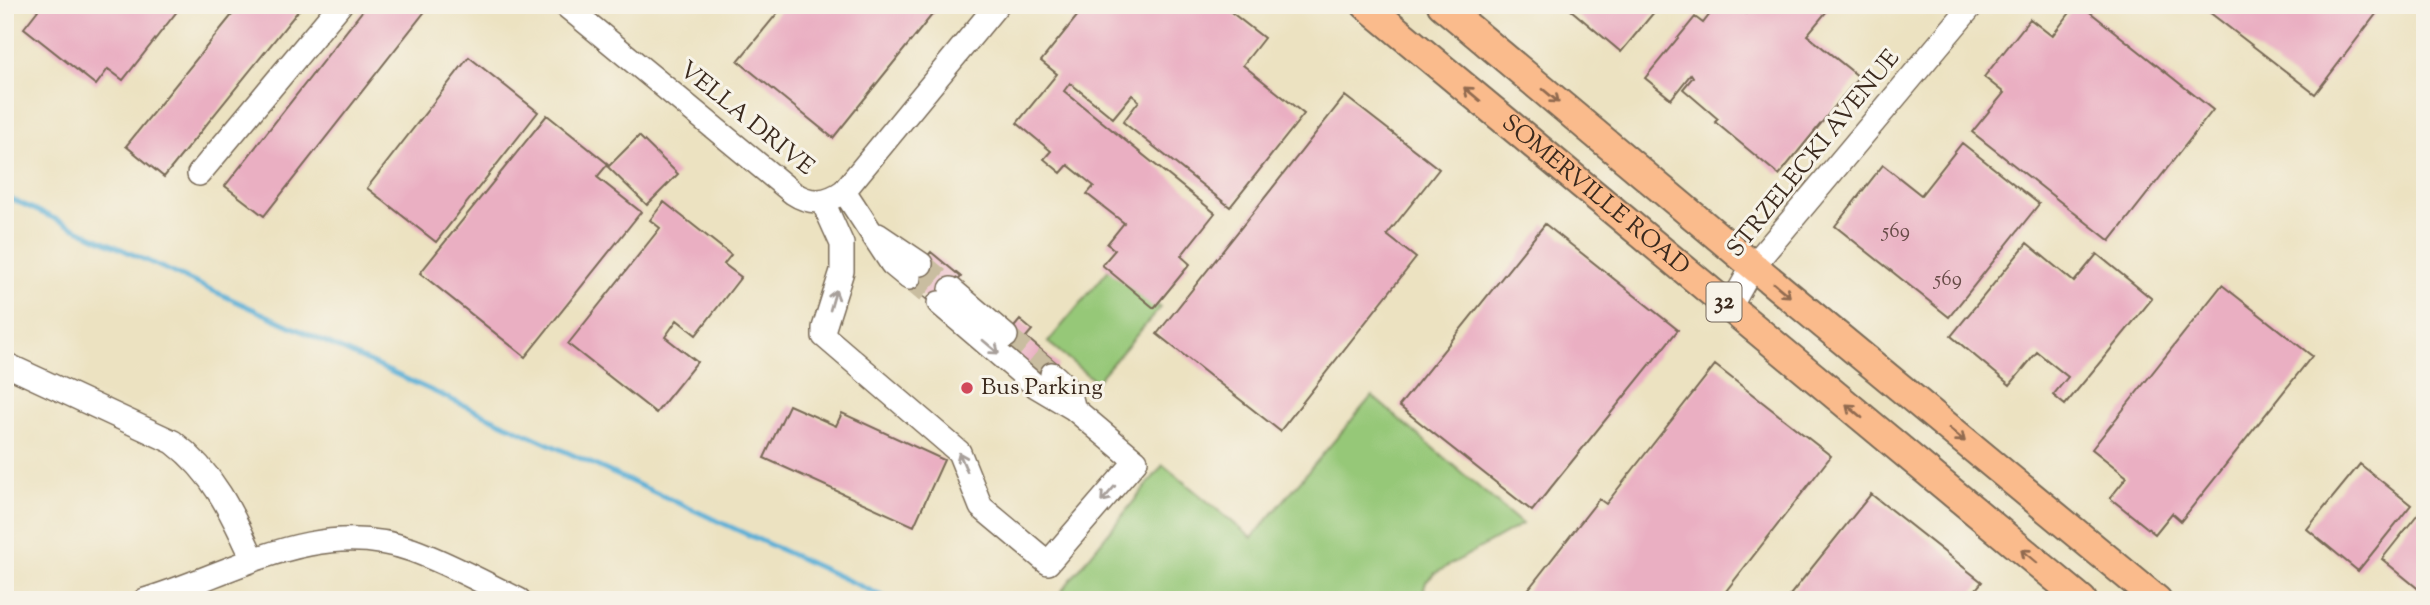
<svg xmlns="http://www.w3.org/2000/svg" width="2430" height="605" viewBox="0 0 2430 605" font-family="'Sorts Mill Goudy',serif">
	<rect width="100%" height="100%" fill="#f7f3e8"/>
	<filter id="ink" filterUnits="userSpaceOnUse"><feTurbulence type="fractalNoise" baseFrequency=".0143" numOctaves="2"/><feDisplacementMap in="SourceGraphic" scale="14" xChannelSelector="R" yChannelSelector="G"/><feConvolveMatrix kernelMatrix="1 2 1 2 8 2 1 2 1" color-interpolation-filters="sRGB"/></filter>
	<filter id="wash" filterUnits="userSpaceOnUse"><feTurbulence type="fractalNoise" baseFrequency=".00686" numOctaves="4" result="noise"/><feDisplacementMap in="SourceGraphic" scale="28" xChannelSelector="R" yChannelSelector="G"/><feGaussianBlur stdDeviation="1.57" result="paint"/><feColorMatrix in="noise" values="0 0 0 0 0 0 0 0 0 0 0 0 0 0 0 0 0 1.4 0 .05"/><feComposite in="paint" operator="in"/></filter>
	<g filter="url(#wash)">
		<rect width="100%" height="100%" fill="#ece2c1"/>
		<path fill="#96c878" stroke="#68794b" stroke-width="2" d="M1111,267L1160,308L1096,382L1048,342Z
			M1372,396L1522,524L1434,574L1426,582L1421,600H1075L1060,593L1163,465L1252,538Z"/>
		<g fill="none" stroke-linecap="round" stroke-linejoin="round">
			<path stroke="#5aafd6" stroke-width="5" d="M5,196L891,600"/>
		</g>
		<g id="blocks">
			<path fill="#eaafc2" d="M32,5H182L123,80L108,69L96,85L24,28L38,10Z
				M240,5H303L164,177L126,146Z
				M367,5H430L264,216L225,186Z
				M784,5H940L833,138L738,61Z
				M1086,5H1222L1264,38L1243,65L1304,114L1230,207L1123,122L1139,101L1132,95L1113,118L1070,83L1064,91L1215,213L1181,256L1190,264L1154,308L1102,265L1115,250L1107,244L1124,223L1087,194L1094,186L1068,165L1061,173L1044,159L1051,151L1017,123L1057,74L1041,61Z
				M1565,5H1660L1621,52Z
				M1717,5H1736L1746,13L1752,5H1832L1807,35L1859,77L1779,175L1715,122L1718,119L1683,89L1693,77L1691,74L1671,99L1645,78L1695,17L1703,23Z
				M2076,5H2081L2213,110L2110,241L1972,132L2004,93L1984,77L2030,19L2052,36Z
				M2200,5H2383L2315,94Z
				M469,57L538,112L436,242L367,188Z
				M1345,96L1439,169L1387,235L1416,258L1280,431L1157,334Z
				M547,115L608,164L597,177L641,212L525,357L420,273Z
				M639,136L678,174L647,205L608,167Z
				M1962,143L2039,204L1949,317L1835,226L1883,165L1921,195Z
				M664,202L731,255L724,264L741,277L696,335L677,320L665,337L697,362L656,413L568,344L660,228L650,220Z
				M1545,224L1678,330L1532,511L1399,406Z
				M2027,243L2074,282L2097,254L2152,299L2065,405L2053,395L2068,377L2037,352L2010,385L1951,336Z
				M931,252L961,277L936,307L906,282Z
				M2222,285L2312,356L2181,521L2172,513L2155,534L2110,498L2127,477L2092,449Z
				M1020,320L1032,330L1026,337L1059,365L1045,383L999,345Z
				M1715,365L1831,456L1719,600H1520L1599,499L1606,504Z
				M789,405L836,426L842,413L944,460L914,526L764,458Z
				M2360,464L2411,505L2358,571L2307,529Z
				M1871,494L1982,582L1967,600H1786Z
				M2425,505V600H2416L2422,592L2382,559Z"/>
		</g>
	</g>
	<g filter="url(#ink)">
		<use href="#blocks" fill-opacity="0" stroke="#796a57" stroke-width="2"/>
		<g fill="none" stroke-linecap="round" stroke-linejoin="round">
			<path stroke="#c9bda0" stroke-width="23" stroke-dasharray="23 11" stroke-linecap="butt" d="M921,264L951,289
				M909,278L939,303
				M1006,336L1052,374"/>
			<defs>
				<path id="minor" d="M565,5L793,193C811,205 827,203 844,191L997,5
					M199,174L340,5
					M844,191L892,264L909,278
					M823,202L842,244V271L824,328V336L959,452L981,507L1048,563L1136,461L1073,408L1036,386L939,303
					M878,235L921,264
					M951,289L1006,336
					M1730,307L1753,266L1972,5
					M5,364L173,442C214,473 232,513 253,559
					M1052,374C1063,383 1072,393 1073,408
					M145,600C232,574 317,516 412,550C448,563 484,583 519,600"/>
				<g id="major">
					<path id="s1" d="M1366,5L2082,600"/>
					<path d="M1442,5L1753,266L2157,600"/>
				</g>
			</defs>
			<use href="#minor" stroke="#796a57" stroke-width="26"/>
			<use href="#major" stroke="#796a57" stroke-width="32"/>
			<use href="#minor" stroke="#fff" stroke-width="23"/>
			<use href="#major" stroke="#fabb8c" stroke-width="28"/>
		</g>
		<defs><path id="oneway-shaft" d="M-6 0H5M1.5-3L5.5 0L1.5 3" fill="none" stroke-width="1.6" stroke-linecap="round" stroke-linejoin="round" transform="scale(1.75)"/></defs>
		<g stroke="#916b50">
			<use href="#oneway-shaft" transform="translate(1472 94) rotate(-140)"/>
			<use href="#oneway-shaft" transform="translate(1551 96) rotate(40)"/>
			<use href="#oneway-shaft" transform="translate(1782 290) rotate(40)"/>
			<use href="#oneway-shaft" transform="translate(1854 411) rotate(-140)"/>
			<use href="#oneway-shaft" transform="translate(1957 435) rotate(40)"/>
			<use href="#oneway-shaft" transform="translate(2029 556) rotate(-140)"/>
		</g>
		<g stroke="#a79f9a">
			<use href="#oneway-shaft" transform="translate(833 300) rotate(-74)"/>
			<use href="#oneway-shaft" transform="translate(991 347) rotate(40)"/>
			<use href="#oneway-shaft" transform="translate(963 462) rotate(-113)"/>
			<use href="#oneway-shaft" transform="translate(1108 494) rotate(131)"/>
		</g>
	</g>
	<circle fill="#d1495b" stroke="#f7f3e8" stroke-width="2.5" cx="967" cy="388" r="7"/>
	<g text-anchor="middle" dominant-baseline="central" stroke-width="6" stroke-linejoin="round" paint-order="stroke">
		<g font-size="21" fill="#674b47">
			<text x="1896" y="232">569</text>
			<text x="1948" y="280">569</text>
		</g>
		<rect fill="#f7f3e8" stroke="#73665b" stroke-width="2" x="1706.5" y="282.5" width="35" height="39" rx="5"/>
		<g font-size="23" font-weight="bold" fill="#3b2a1e">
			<text x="1724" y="302">32</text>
		</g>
		<g font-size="24" fill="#3b2a1e" stroke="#f7f3e8">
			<text transform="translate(746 119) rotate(39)">VELLA DRIVE</text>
			<text transform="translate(1814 154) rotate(-51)">STRZELECKI AVENUE</text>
			<text stroke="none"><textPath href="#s1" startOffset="298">SOMERVILLE ROAD</textPath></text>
		</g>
		<g font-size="24" fill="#3b2a1e" stroke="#f7f3e8" text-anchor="start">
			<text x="981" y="388">Bus Parking</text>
		</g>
	</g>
	<rect width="2430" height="605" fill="none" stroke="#f7f3e8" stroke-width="28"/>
</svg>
